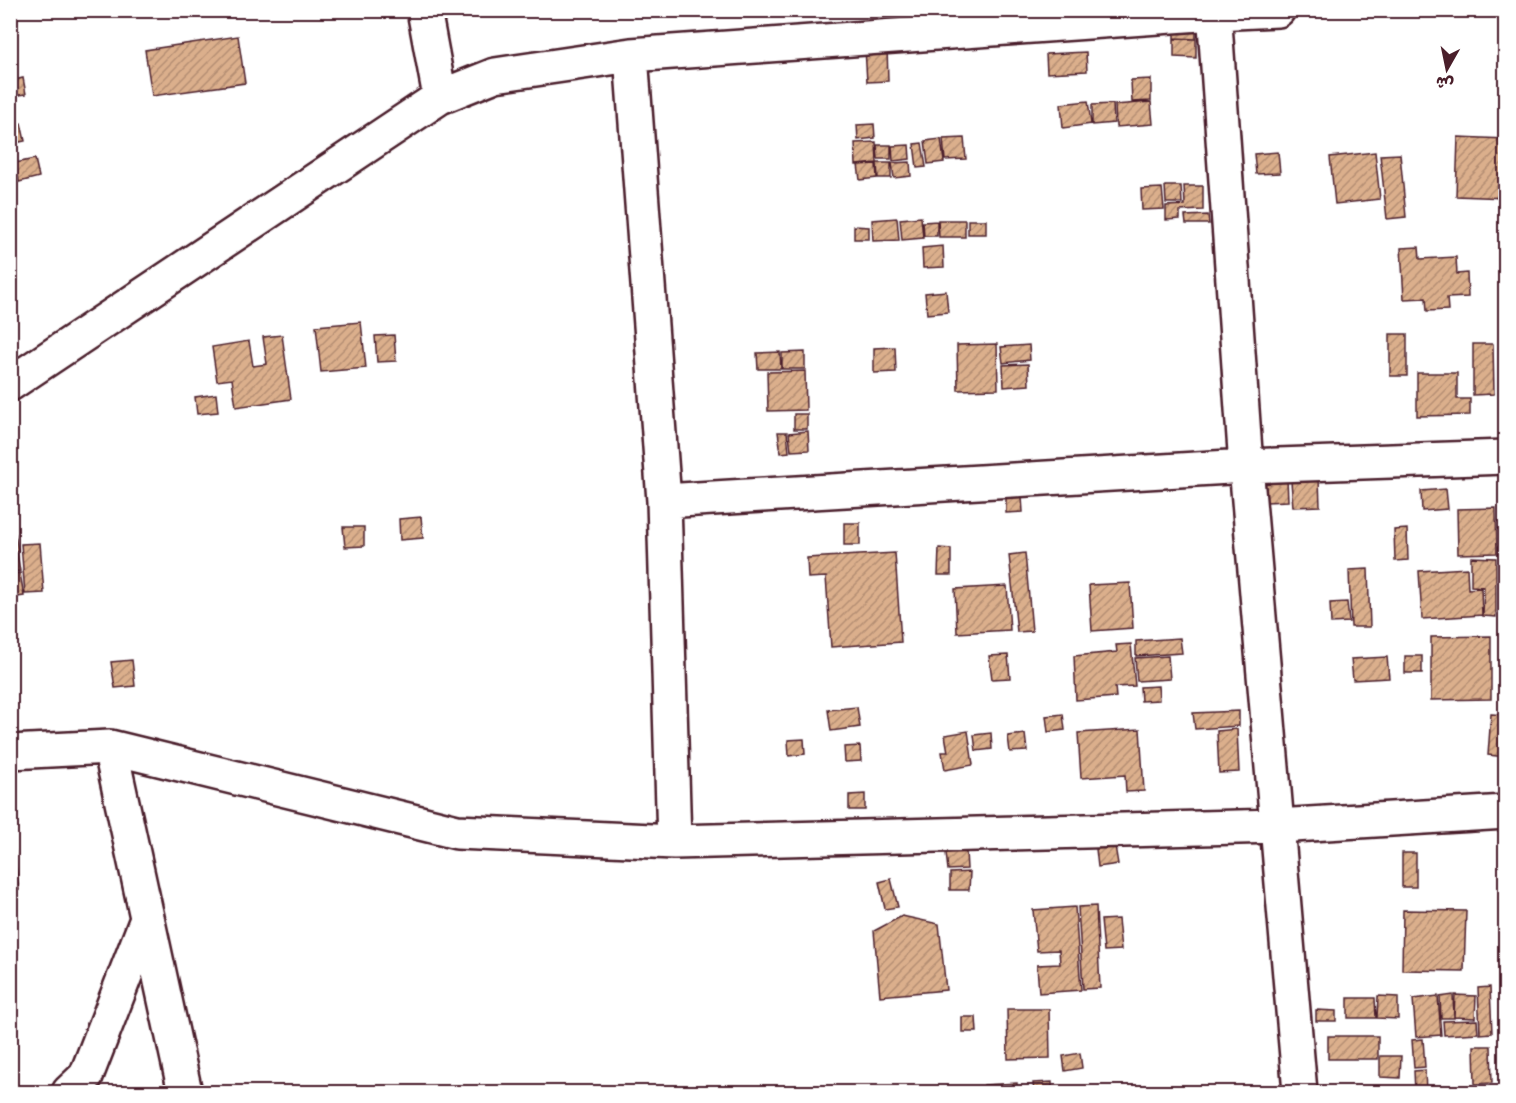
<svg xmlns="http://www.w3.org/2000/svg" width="1516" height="1103" viewBox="0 0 1516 1103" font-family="Dekko,'Playpen Sans Arabic',sans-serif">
	<defs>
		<pattern id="building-hatch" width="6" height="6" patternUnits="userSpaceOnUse" patternTransform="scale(1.5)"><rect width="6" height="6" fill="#dbaf8c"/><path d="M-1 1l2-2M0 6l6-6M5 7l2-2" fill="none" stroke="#b48e73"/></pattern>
	</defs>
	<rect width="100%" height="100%" fill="#fff"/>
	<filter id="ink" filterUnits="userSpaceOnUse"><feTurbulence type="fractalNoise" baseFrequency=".0167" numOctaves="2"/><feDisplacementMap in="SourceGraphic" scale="12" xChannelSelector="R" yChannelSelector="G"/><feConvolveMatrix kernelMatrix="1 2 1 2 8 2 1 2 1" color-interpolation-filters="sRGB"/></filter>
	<g filter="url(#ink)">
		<path fill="url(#building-hatch)" stroke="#4a1f2b" stroke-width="1.5" d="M1174,20H1196V39L1174,38Z
			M238,36L245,83L152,96L145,50Z
			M1174,39H1196V58L1174,57Z
			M887,47L888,81L867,82L865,48Z
			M1086,52L1087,71L1047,73L1046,54Z
			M23,78L26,94L11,96L10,81Z
			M1151,79V101L1132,102L1131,80Z
			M1088,101L1091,124L1063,128L1061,104Z
			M1151,102L1153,124L1116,127L1115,105Z
			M1113,104L1114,123L1092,125V105Z
			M21,123L25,141L10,144V125Z
			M874,124L875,138L858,140L857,125Z
			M1458,137L1506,139V198L1456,196Z
			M964,138L966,159L945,160L943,139Z
			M941,139L944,162L928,164L925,141Z
			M876,142L877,163L856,165L855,143Z
			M922,143L926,167L917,168L914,144Z
			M877,145H891V159H878Z
			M909,145L910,159L893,161L892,146Z
			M1278,152L1280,173L1256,174L1254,154Z
			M1375,152L1380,199L1335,204L1330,157Z
			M1400,154L1406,217L1387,219L1380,155Z
			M35,159L39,177L19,182L15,163Z
			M910,162L911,176L894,178L892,163Z
			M877,163H891V178H878Z
			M876,164L877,178L860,180L858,165Z
			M1165,186H1181L1182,203H1166Z
			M1184,186H1203V210L1180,211V219L1166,220V206L1185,205Z
			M1162,188L1164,209L1142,210L1141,189Z
			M1208,215L1209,224H1186L1185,216Z
			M921,217L923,238L902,240L900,219Z
			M897,218L899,240L873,241L872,220Z
			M938,220H965V237H939Z
			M968,220H986V234H968Z
			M937,221V236H924L923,222Z
			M854,226L869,227V239H854Z
			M943,246L944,267L923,268L922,248Z
			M1419,247L1420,259L1456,257L1457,274L1467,273L1468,297L1447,298L1448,310L1427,311L1426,298L1404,299L1401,248Z
			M946,291L948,312L927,314L925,293Z
			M361,322L366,368L321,372L316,326Z
			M1390,334H1407V376H1390Z
			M282,335L291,399L236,407L232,379L217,381L212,347L249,341L253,366L267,364L263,337Z
			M394,335L396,361L377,362L375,336Z
			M997,344L998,389L958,390L957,345Z
			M1473,344H1493L1494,394L1473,395Z
			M1029,345L1030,360L1003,363L1001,347Z
			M895,347L896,372L874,373V348Z
			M780,352L781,369H758L757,353Z
			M805,352V369H782V353Z
			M1028,364L1029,385L1004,387L1003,365Z
			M805,371L806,410L768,411L767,372Z
			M1417,373H1457V399H1470V415L1417,416Z
			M216,394L218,412L197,414L195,397Z
			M794,414H807V429H794Z
			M808,431L809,450L791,451L789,433Z
			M778,432H787L789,452L781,453Z
			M1287,479L1288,501L1266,502L1265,480Z
			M1319,479L1320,506L1293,507L1291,481Z
			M1446,489L1448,509L1422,511L1421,491Z
			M1022,497L1023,512L1006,513V498Z
			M1496,508L1497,553L1458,554L1457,509Z
			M421,517L423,538L400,540L399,519Z
			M844,523H860V545H844Z
			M343,527H364V546L345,547Z
			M1407,529L1408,560L1395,561L1394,530Z
			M15,534L18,551L10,552V535Z
			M40,543L44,593L25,594L21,544Z
			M939,548L951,549V575H938Z
			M17,553L20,571L10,572V554Z
			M895,553L901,642L831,647L826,577L808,578L807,558Z
			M1025,553L1032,631L1017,632L1009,555Z
			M1471,557L1496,558V617L1483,616L1484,587L1471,586Z
			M1467,568L1468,589L1481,588L1482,615L1422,619L1419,571Z
			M1368,569L1370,627H1351L1349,570Z
			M20,573L24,596L10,598V575Z
			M1130,583L1133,628L1092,631L1089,585Z
			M1007,586L1010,630L957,633L955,589Z
			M1347,602L1349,622L1331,623L1330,603Z
			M1491,636V699L1431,700V637Z
			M1180,638L1182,653L1136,656V641Z
			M1131,644L1135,686L1115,687L1116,697L1076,700L1074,656L1117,652L1116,645Z
			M1008,655L1010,678L992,679L989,656Z
			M1168,656L1170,679L1137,681L1135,658Z
			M1405,656H1422V673H1405Z
			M1387,657L1389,678L1353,680L1351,659Z
			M132,660L135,686L115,688L111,662Z
			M1158,686L1159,700L1141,701L1140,687Z
			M857,707L860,727L831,731L828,710Z
			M1239,711V726L1195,729L1193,713Z
			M1063,714L1065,730L1048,732L1046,716Z
			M1491,714L1506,715V757L1488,755Z
			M1140,729L1144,791L1126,792L1125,775L1081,778L1078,733Z
			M1237,729L1239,772L1219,773L1217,731Z
			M968,731L973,765L945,770L942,752H948L945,735Z
			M991,733L992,749L976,751L974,735Z
			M1025,734L1027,751L1010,752L1008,736Z
			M804,739L805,754L789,756L788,740Z
			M860,746L861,761L845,762L844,747Z
			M865,794V810H849V795Z
			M10,813L19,890L10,891Z
			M1115,846L1118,864L1098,867L1096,849Z
			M966,851L967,869L948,870L946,853Z
			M1402,853H1416V887H1402Z
			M970,872L969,890H950V873Z
			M891,879L898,907L885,909L879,882Z
			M1096,906L1100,988L1083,989L1078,907Z
			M1075,907L1081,990L1039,993L1037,965L1060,964L1059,950L1037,951L1033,910Z
			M1403,910L1466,911L1464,971L1402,970Z
			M902,916L939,924L946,990L880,996L874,931Z
			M1118,919L1121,950L1104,951L1101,920Z
			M1490,987L1492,1033L1480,1034L1478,988Z
			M1453,995L1454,1018H1441L1440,997Z
			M1455,995L1476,996L1475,1018L1454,1017Z
			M1378,996L1398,997V1019L1377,1018Z
			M1438,996L1441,1035L1416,1037L1413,999Z
			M1348,998H1375L1376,1018H1348Z
			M1007,1009H1049L1050,1058L1008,1059Z
			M1316,1010L1336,1011V1021H1316Z
			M962,1017H976L977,1032H962Z
			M1477,1020L1478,1033L1444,1035L1443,1021Z
			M1328,1036H1378V1059H1328Z
			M1423,1039L1425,1067L1414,1068L1412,1040Z
			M1474,1046H1491L1492,1083L1475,1084Z
			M1080,1053L1082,1068L1065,1071L1063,1056Z
			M1380,1056H1401L1400,1078L1380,1077Z
			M1425,1070L1426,1092H1415L1414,1071Z
			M1052,1082V1092H1034L1033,1083Z
			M1017,1083V1092H984V1085Z"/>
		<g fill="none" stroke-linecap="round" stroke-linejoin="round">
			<defs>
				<path id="street" d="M424,10L440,97
					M1214,10L1246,466L1300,1092
					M631,55L664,501L674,842
					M10,384L440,97L495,75L631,55L1214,13L1278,10
					M664,501L1246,466L1506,457
					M110,747L185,1092
					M10,752L110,747L457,832L674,842L1277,826L1506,812
					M69,1092L86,1076L147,919"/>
			</defs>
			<use href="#street" stroke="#4a1f2b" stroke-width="38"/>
			<use href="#street" stroke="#fff" stroke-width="33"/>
		</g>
	</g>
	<rect width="1516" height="1103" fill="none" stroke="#fff" stroke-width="36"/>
	<rect x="18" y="18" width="1480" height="1067" fill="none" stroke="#4a1f2b" stroke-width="2" filter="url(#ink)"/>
	<g transform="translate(1447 69) rotate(189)" stroke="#ffffff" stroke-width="4.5" paint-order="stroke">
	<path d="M0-4.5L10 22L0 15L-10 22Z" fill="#4a1f2b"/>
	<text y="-9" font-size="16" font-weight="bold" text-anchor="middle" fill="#4a1f2b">ش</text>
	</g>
</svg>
